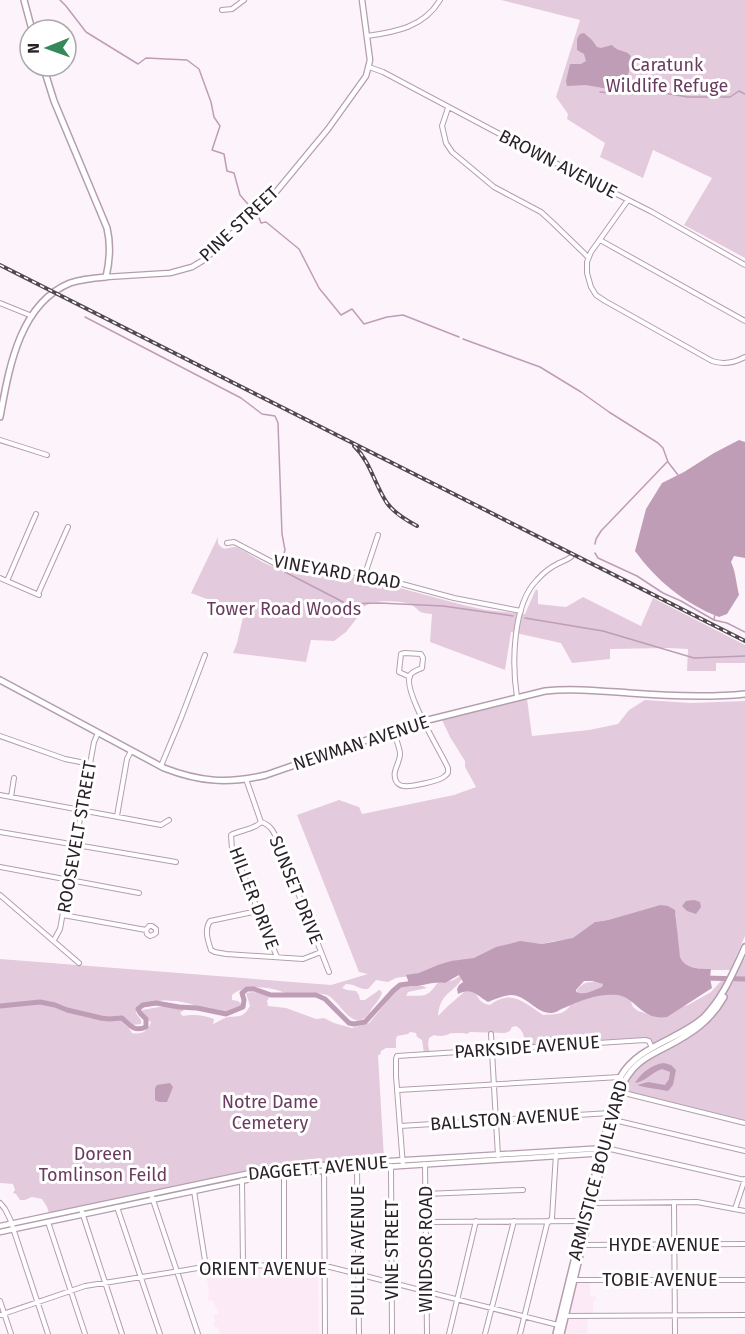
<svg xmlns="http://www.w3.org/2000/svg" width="745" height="1334" viewBox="0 0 745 1334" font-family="'Fira Sans',sans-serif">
	<rect width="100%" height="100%" fill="#fdf4fb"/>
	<path fill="#fceaf7" d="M204,1266H318L319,1334H220L218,1327H215L213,1324L215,1320L214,1315L217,1314L219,1312L214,1304V1301L208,1300L209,1290Z
		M590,1280V1296H595L597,1299L593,1302V1315L588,1316L587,1333L562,1334L575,1281Z"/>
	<path fill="#e4cadd" d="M501,0H745V258L684,225L712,178L653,150L643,178L600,157L605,143L567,119L568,114L556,97L580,20Z
		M218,537C218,541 217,543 220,546C225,551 229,547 235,547C241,548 262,563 271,566L359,577L463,605L486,610L525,614L536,589L538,591V604L566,607L583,597L641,626L653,598L745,645V663H716V671H687L688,649L667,648L610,649V659L572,663L561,643L511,632L505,670L430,642L432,614C416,613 421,610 410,604C404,601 378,600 371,603C370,603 364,607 362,607C357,611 355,612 357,618L346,632L334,641L311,640L306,662L233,653L237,643L244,613L191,593Z
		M527,699L532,736L589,730L618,724L629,710L645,700L691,703L745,701V936L730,970C719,970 689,971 682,962C678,957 676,923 676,914L660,905L608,920L595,922L593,938L554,941L542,944L533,943L496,957L465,960L410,976L396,978L388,982L376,980L368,989C359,990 356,984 346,984L342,988L347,990L356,991L359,995L360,1000H365L379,990H380L382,993C380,999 376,1003 372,1008C370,1012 367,1017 363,1019C350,1027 338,999 327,995C316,991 302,995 290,994C286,994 281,991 277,990C263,986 243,985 232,995V1000L238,1001L243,1005C230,1023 192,1001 174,1001C170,1001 164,1000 160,1001C157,1002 154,1004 151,1004C143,1005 139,1004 136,1013L141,1020V1024L133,1025L126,1020L123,1021L124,1024L129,1028L132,1033C142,1035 148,1031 151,1022L142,1016V1010L165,1006H181L184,1010L180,1013L183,1016C195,1014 203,1015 214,1019L213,1024C218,1022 223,1018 228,1017C239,1016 243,1018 250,1006L246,993L253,992L270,996L267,1001L268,1006L286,1008L316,1019L324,1018L334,1023L352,1028L369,1023L399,987C407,984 420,984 427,988L408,992L406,996C412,995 422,997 427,994C433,991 436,983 442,979C453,984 457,978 465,971C459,993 440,989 438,1016L448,1006L471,986C478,994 477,1003 490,1005C512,989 523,1002 543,1015C548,1014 556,1015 561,1013C568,1010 571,1005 573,999C582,969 610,986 628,995L633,1007L638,1011L658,1017L668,1016L677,1008L688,1005L711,992L722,980L727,978L734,982L736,976L733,974L741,958L744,959L745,958V1122L622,1092C627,1075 639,1065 653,1055L652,1048L647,1041L525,1047C524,1038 525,1031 516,1026L512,1027L510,1031L505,1033L470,1032L467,1034C462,1032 456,1034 451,1033C446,1036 440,1037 434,1035L429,1038L428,1045L430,1053L424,1054L422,1040L417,1037L416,1033L410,1032L408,1034L397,1036L396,1039V1048H386L381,1051L380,1055H378L384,1159L271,1166L50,1216L47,1207L42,1199L32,1197L25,1200H20L16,1194L13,1193L15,1190L13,1184L0,1183V959L331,985L368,974L359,972L297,815L339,800L359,807L362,814L454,795L476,787L465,767V761L450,737L442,720Z"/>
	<path fill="#bf9db6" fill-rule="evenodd" d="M584,33L592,40L597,47L601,48L612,45C617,52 626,50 630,55C633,59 626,84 623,89L614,90L586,85L567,86L566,81L570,64H581L586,61L584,54L577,50V39L580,34Z
		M739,440L745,442V558L734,556L731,562C736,573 736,583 739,595L727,614L719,617C684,603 657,581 635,551L646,509L662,483L684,472L714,453Z
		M694,900L700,902L701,907L696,914L687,911L682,906L686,901Z
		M660,905L668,906L675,910L680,957C685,969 699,969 711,969L710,978L712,988L667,1017C642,1021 636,998 618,995C600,993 581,1000 564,1008C560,1009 556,1013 552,1013C536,1014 526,994 510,995C503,996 495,999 488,1002C476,995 472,987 458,994L457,989L459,985L463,982L459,975L445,983C433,981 422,987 410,986L406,975L419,973L438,965L451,961L474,958L496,947L509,944L520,941L542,944L573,938L595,922L608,920ZM584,981H592L603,984L602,987C594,990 584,996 576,992V990Z
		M664,1063L671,1065L676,1070L673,1085L668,1091L644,1087L637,1085L648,1082L665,1085L669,1079L670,1072L662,1069C652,1072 645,1082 635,1083C641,1073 652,1064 664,1063Z
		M170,1083L173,1087L167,1102H159L155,1100V1088L157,1085Z"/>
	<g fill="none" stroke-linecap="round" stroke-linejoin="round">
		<path stroke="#bf9db6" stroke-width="1.5" d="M60,0L66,6L86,32L138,64L146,58L187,60L199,69L211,102L214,117L220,126L212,150L224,154L227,171L234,173L240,195L253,210
			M600,92L622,94
			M630,94L658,92L688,97H730L739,91L745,94
			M258,215L261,223L266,222L299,249L319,288L341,315L352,309L364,324L387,317L403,315L459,337
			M85,317L241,398L262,414L275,416L278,423L282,534L285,550L282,560
			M463,339L540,367L581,392L609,412L658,443L663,448L668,462L678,475
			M595,544L596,539L601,531L667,462
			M595,553L598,558L637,576L663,593L681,601L714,620L727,623L745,632
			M285,572L347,604L379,603L443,606L513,616
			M525,618L603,631L694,658L745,656
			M714,620L715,614"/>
		<path stroke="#bf9db6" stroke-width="5" d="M703,978L745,979
			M0,1006L40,1002L55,1005L67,1010L101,1018L109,1019L122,1018C130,1026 135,1032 146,1027V1019L140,1013L138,1009L143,1005L156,1003L179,1007L197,1008L226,1014L243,1007L244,1000L242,993L247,989H254L271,995H316L325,999L349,1023L354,1024L365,1022L393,991L400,985L414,983"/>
		<defs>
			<path id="minor" d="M222,10L232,9L244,0
				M367,36C396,32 424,27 440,0
				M369,67L383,72L526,148L652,212L745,265
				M448,108L442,126L446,143L452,152L494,187L541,212L553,223L588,257
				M628,200L591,252L587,262V273L591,287L596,295L605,301L712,361C724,365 734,363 745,357
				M600,240L745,321
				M0,303L32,316
				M0,440L47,455
				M227,543L234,542L274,563L365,574L454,598L521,611
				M365,574L378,535
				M0,578L39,595
				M7,581L36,514
				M38,594L68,527
				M517,697C512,665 512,605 537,580C543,573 551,567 559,563C564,561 567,560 571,557
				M393,730C395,737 399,745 400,753C401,762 391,771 396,781C397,783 400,786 404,786C410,787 441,781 445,776C449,773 448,772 448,768C441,752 402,690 410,675C413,671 418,670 422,668L423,658L421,654L405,653L401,654L399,672L410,677
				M0,736L65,759L90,764
				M161,766L181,718L205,655
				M246,779L261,822C271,825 274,832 278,842L329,972
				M0,795L161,825L169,820
				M11,797L14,778
				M117,816L127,759L131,751
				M260,823C253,830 240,830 231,835L232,849L242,871L277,957
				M0,832L176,862
				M0,867L139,893
				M0,895L79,963
				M258,911L210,921C204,930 208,941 211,950L215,952L226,954L303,959L321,952
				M63,915L146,930L147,934L150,936L153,935L156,933V929L152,926H149L146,930
				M54,940L60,929L94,742L98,733
				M491,1034L498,1156
				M398,1090L620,1077
				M620,1092L745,1123
				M614,1120L745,1151
				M400,1126L610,1113
				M606,1148L745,1180
				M425,1164L427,1334
				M324,1165L325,1334
				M391,1166L392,1334
				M403,1166L396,1076V1059L397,1056L645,1040L649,1041L652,1048
				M357,1169L359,1334
				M284,1173V1266
				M242,1180L243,1267
				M194,1191L206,1267
				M151,1194L198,1334
				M425,1194L523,1190
				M674,1202L675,1334
				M0,1203L5,1209L10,1219L48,1334
				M593,1203L697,1202L745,1211
				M117,1207L160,1334
				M81,1209L122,1334
				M735,1209L745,1179
				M48,1222L85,1334
				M426,1222L585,1221
				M583,1245L745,1244
				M574,1280H745
				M0,1301L11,1334
				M0,1315L85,1286L186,1270L209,1266L322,1265L558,1325
				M563,1316L745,1315
				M449,1334L476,1221
				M485,1334L514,1221
				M520,1334L547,1224L552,1218L556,1154"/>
			<path id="tertiary" d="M106,277L170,273L192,267L202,261L216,249L276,192L328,129L366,76L370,60L362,0
				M0,1226L274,1168L606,1148
				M0,1232L275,1174L605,1153"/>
			<path id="secondary" d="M24,0L32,30
				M0,417C9,369 19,304 70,283C82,279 94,278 106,277C110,260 111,245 107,228L54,101L43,66
				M0,680L164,768C200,782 228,784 266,775L416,723L545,691C573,688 601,691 629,693C668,696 706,698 745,694
				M608,1140C613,1121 617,1089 629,1074C638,1061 652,1054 666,1047C691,1034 710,1022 724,997
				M556,1334L614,1098C616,1091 618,1083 621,1076C638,1046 678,1040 703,1018C723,998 733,973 745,947
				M561,1334L602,1163"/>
		</defs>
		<use href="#minor" stroke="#b49eae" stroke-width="6"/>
		<use href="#tertiary" stroke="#b49eae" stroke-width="7"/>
		<use href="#secondary" stroke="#b49eae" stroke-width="8"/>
		<use href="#minor" stroke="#fff" stroke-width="4"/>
		<use href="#tertiary" stroke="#fff" stroke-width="4.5"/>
		<use href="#secondary" stroke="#fff" stroke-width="5"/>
		<defs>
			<path id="rail" d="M0,265L745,641
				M354,446C371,462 374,484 387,503C394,513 406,520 417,526"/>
		</defs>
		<use href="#rail" stroke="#524950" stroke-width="4"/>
		<use href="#rail" stroke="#fff" stroke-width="1.5" stroke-dasharray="4.5" stroke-linecap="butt"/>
	</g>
	<g text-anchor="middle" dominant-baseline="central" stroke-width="6" stroke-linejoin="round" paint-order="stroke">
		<g font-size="18" fill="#693b5f" stroke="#fff">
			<text x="667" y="65">Caratunk<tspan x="667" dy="21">Wildlife Refuge</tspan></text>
			<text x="284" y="609">Tower Road Woods</text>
			<text x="270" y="1102">Notre Dame<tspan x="270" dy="21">Cemetery</tspan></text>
			<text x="103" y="1154">Doreen<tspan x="103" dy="21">Tomlinson Feild</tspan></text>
		</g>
		<g font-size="18" fill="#2a2228" stroke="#fff">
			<text transform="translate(558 164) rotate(27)">BROWN AVENUE</text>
			<text transform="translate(239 224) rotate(-43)">PINE STREET</text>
			<text transform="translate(337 572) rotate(10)">VINEYARD ROAD</text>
			<text transform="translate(361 743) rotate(-18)">NEWMAN AVENUE</text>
			<text transform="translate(77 837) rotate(-80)">ROOSEVELT STREET</text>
			<text transform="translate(296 890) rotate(68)">SUNSET DRIVE</text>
			<text transform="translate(254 898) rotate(69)">HILLER DRIVE</text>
			<text transform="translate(527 1047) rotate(-4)">PARKSIDE AVENUE</text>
			<text transform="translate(505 1119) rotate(-4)">BALLSTON AVENUE</text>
			<text transform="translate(318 1168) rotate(-5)">DAGGETT AVENUE</text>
			<text transform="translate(598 1170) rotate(-75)">ARMISTICE BOULEVARD</text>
			<text x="664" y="1245">HYDE AVENUE</text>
			<text transform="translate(426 1249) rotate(-90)">WINDSOR ROAD</text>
			<text transform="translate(392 1250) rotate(-90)">VINE STREET</text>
			<text transform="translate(358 1251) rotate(-90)">PULLEN AVENUE</text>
			<text x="263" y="1269">ORIENT AVENUE</text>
			<text x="660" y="1280">TOBIE AVENUE</text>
		</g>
	</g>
	<g transform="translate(48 48) rotate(269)"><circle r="28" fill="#ffffff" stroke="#aaa7a9" stroke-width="1.5"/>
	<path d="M0-4.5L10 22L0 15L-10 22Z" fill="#378859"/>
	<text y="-9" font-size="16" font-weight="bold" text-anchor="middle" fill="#2a2228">N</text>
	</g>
</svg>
